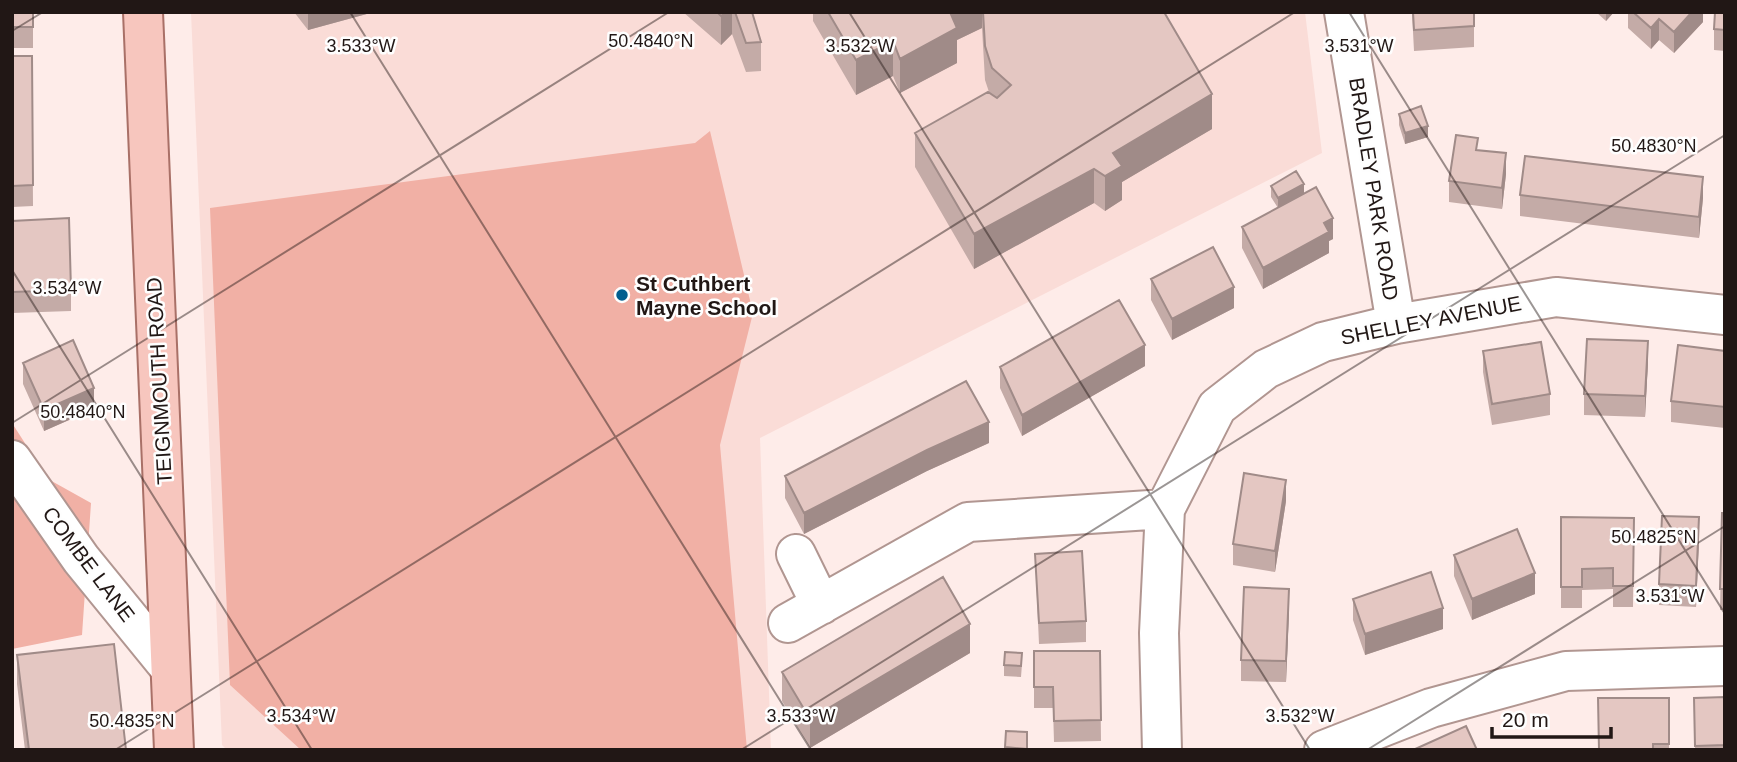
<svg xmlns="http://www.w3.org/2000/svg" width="1737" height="762" viewBox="0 0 1737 762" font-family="Arial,sans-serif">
	<rect width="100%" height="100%" fill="#feece9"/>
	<path fill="#fadcd7" d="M191,12H1305L1322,153L760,438L771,750H227L222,745Z"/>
	<path fill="#f1b0a5" d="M710,131L753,313L720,445L747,750H301L230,685L210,208L695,143Z
		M12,423L48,479L91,503L82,635L12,649Z"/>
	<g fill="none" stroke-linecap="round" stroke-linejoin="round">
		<defs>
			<path id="minor" d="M1344,12L1396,324
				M12,460L81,559L169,667
				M796,554L821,605
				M788,623L968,522L1165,509
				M1162,750L1159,633L1165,509L1217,407L1266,369L1323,342L1396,324L1556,297L1725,315
				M1324,750L1431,708L1566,671L1725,666"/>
			<path id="major" d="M143,12L174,750"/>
		</defs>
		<use href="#minor" stroke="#b19691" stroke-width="42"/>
		<use href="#major" stroke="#a97067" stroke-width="42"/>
		<use href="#minor" stroke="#fff" stroke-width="38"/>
		<use href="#major" stroke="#f7c6be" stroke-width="38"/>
	</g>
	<path fill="#c4aba7" d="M12,12H33V48H12Z
		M294,12H374L308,30Z
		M683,12H752L761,42V71L746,72L732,34L721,45Z
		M813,12H1164L1212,129L1122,182V200L1105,211L1094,203L974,269L915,167V133L989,92L985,80L982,28L957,40V63L900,93L893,76L856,95L813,21Z
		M1412,12H1474V47L1414,51Z
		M1596,12H1614L1606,21Z
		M1628,12H1703V22L1674,53L1659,40L1651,49L1628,28Z
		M1725,12V51L1714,50V29Z
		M12,56H32L33,206L12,207Z
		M1399,114L1428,137L1405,144L1399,125Z
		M1478,150L1506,174L1502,209L1449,202V181Z
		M1271,186L1333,239L1329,241V253L1263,289L1242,248V227L1278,208L1271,197Z
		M1520,195L1703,198L1699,238L1520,216Z
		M12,221L71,290V311L12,313Z
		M1151,279L1234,308L1172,340L1151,300Z
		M1483,351L1550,394V415L1492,425L1483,372Z
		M1725,351V428L1671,422V401Z
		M1648,362L1645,417L1584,415V394Z
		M23,363L94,409L44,431L23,384Z
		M1145,366L1022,436L1000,388V367Z
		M989,443L927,471L804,534L785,498V476Z
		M1286,501L1275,572L1233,565V544Z
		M1722,513H1725V610H1720Z
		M1561,517L1634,518L1633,607H1613V589L1582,590V608H1561Z
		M1699,538L1696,607L1659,605V584Z
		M1035,554L1086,621V642L1039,644Z
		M1454,555L1535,594L1472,620L1454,576Z
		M1353,599L1443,629L1365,655L1353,620Z
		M1289,610L1286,682L1241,681V660Z
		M1034,651H1100L1101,741L1054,742L1053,708H1034Z
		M970,653L810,748L782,701V672Z
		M17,655L126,750H25L17,684Z
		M1022,664L1021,677L1004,676V665Z
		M1725,697V750H1695L1694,698Z
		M1669,698V750H1599Z
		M1006,731L1027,732V750H1005Z"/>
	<path fill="#a08b88" d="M308,12H374L308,30Z
		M726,12H732V34L721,45V16Z
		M949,12H982V28L957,40V63L900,93V59Z
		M1606,12H1614L1606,21Z
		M1692,12H1703V22L1674,53V32Z
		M1659,19V40L1651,49V28Z
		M893,41V76L856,95V60Z
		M1212,94V129L1122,182V200L1105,211V176L1113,153Z
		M1428,126V137L1405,144V133Z
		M1506,153V174L1502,209V188Z
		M1094,169V203L974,269V234Z
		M1703,177V198L1699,238V217Z
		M1304,184V195L1278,209V198Z
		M1333,218V239L1329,241V253L1263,289V268L1324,223Z
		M1234,287V308L1172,340V319Z
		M1648,341V362L1645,417V396Z
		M1145,345V366L1022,436V415Z
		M94,388V409L44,431V410Z
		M989,422V443L927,471L804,534V513L927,450Z
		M1286,480V501L1275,572V551Z
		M1699,517V538L1696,607V586Z
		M1535,573V594L1472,620V599Z
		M1289,589V610L1286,682V661Z
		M1443,608V629L1365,655V634Z
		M970,624V653L810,748V719Z"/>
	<path fill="#e4c7c2" stroke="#a08b88" stroke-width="2" d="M12,12H33V27H12Z
		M717,12H726L721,16Z
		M735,12H752L761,42L746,43Z
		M828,12H950L957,28L900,59L893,41L856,60Z
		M983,12H1164L1212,94L1113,153L1122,166L1105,176L1094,169L974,234L915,133L988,92L997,98L1011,85L992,68L985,46Z
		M1413,12H1474V26L1414,30Z
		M1633,12H1692L1674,32L1659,19L1651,28Z
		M1715,12H1725V30L1714,29Z
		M12,56H32L33,185L12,186Z
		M1421,106L1428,126L1405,133L1399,114Z
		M1456,135L1478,138L1476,150L1506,153L1502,188L1449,181Z
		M1525,156L1703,177L1699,217L1520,195Z
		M1296,171L1304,184L1278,198L1271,186Z
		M1316,187L1333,218L1324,223L1329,232L1263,268L1242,227Z
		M69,218L71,290L12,292V221Z
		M1213,247L1234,287L1172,319L1151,279Z
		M1119,300L1145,345L1022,415L1000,367Z
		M1587,339L1648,341L1645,396L1584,394Z
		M73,340L94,388L44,410L23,363Z
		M1541,342L1550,394L1492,404L1483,351Z
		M1678,345L1725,351V407L1671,401Z
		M966,381L989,422L927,450L804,513L785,476Z
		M1244,473L1286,480L1275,551L1233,544Z
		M1722,513H1725V589H1720Z
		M1662,516L1699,517L1696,586L1659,584Z
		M1561,517L1634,518L1633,586H1613V568L1582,569V587H1561Z
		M1517,529L1535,573L1472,599L1454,555Z
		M1082,551L1086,621L1039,623L1035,554Z
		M1431,572L1443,608L1365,634L1353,599Z
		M943,577L970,624L810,719L782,672Z
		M1244,587L1289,589L1286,661L1241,660Z
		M114,644L126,750H29L17,655Z
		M1034,651H1100L1101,720L1054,721L1053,687H1034Z
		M1005,652L1022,653L1021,666L1004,665Z
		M1725,697V745L1695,746L1694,698Z
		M1598,698H1669V744H1653V750H1599Z
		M1466,726L1477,750H1413Z
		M1006,731L1027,732V749L1005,747Z"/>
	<path fill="none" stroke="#211715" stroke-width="2" stroke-opacity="0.45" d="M350,12L811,750M849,12L1310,750M1349,12L1725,614M12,31L43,12M12,270L312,750M12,423L669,12M115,750L1295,12M741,750L1725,135M1367,750L1725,526"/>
	<circle fill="#025e8f" stroke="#fefefe" stroke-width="2.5" cx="622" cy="295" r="7"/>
	<g text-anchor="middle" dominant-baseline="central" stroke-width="5" stroke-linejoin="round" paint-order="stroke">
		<g font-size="21" fill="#211715" stroke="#fefefe">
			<text transform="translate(1374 189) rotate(81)">BRADLEY PARK ROAD</text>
			<text transform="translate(1431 320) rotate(-11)">SHELLEY AVENUE</text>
			<text transform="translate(159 381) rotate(-93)">TEIGNMOUTH ROAD</text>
			<text transform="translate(89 564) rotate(53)">COMBE LANE</text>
		</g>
		<g font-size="21" font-weight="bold" fill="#211715" stroke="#fefefe" text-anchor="start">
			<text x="636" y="283">St Cuthbert<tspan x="636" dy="24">Mayne School</tspan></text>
		</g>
	</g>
	<g font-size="18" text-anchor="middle" fill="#211715" stroke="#fefefe" stroke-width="5" stroke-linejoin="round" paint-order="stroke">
		<text x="651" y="47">50.4840°N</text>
		<text x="1359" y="52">3.531°W</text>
		<text x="361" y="52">3.533°W</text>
		<text x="860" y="52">3.532°W</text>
		<text x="1654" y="152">50.4830°N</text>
		<text x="67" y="294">3.534°W</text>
		<text x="83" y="418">50.4840°N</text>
		<text x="1654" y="543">50.4825°N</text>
		<text x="1670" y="602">3.531°W</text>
		<text x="301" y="722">3.534°W</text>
		<text x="801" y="722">3.533°W</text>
		<text x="1300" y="722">3.532°W</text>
		<text x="132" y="727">50.4835°N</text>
	</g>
	<rect width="1737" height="762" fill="none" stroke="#211715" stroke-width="28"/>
	<path d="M1492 727v10h119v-10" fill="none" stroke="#211715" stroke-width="3.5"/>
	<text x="1502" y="727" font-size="21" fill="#211715" stroke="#fefefe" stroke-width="5" paint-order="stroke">20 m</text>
</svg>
